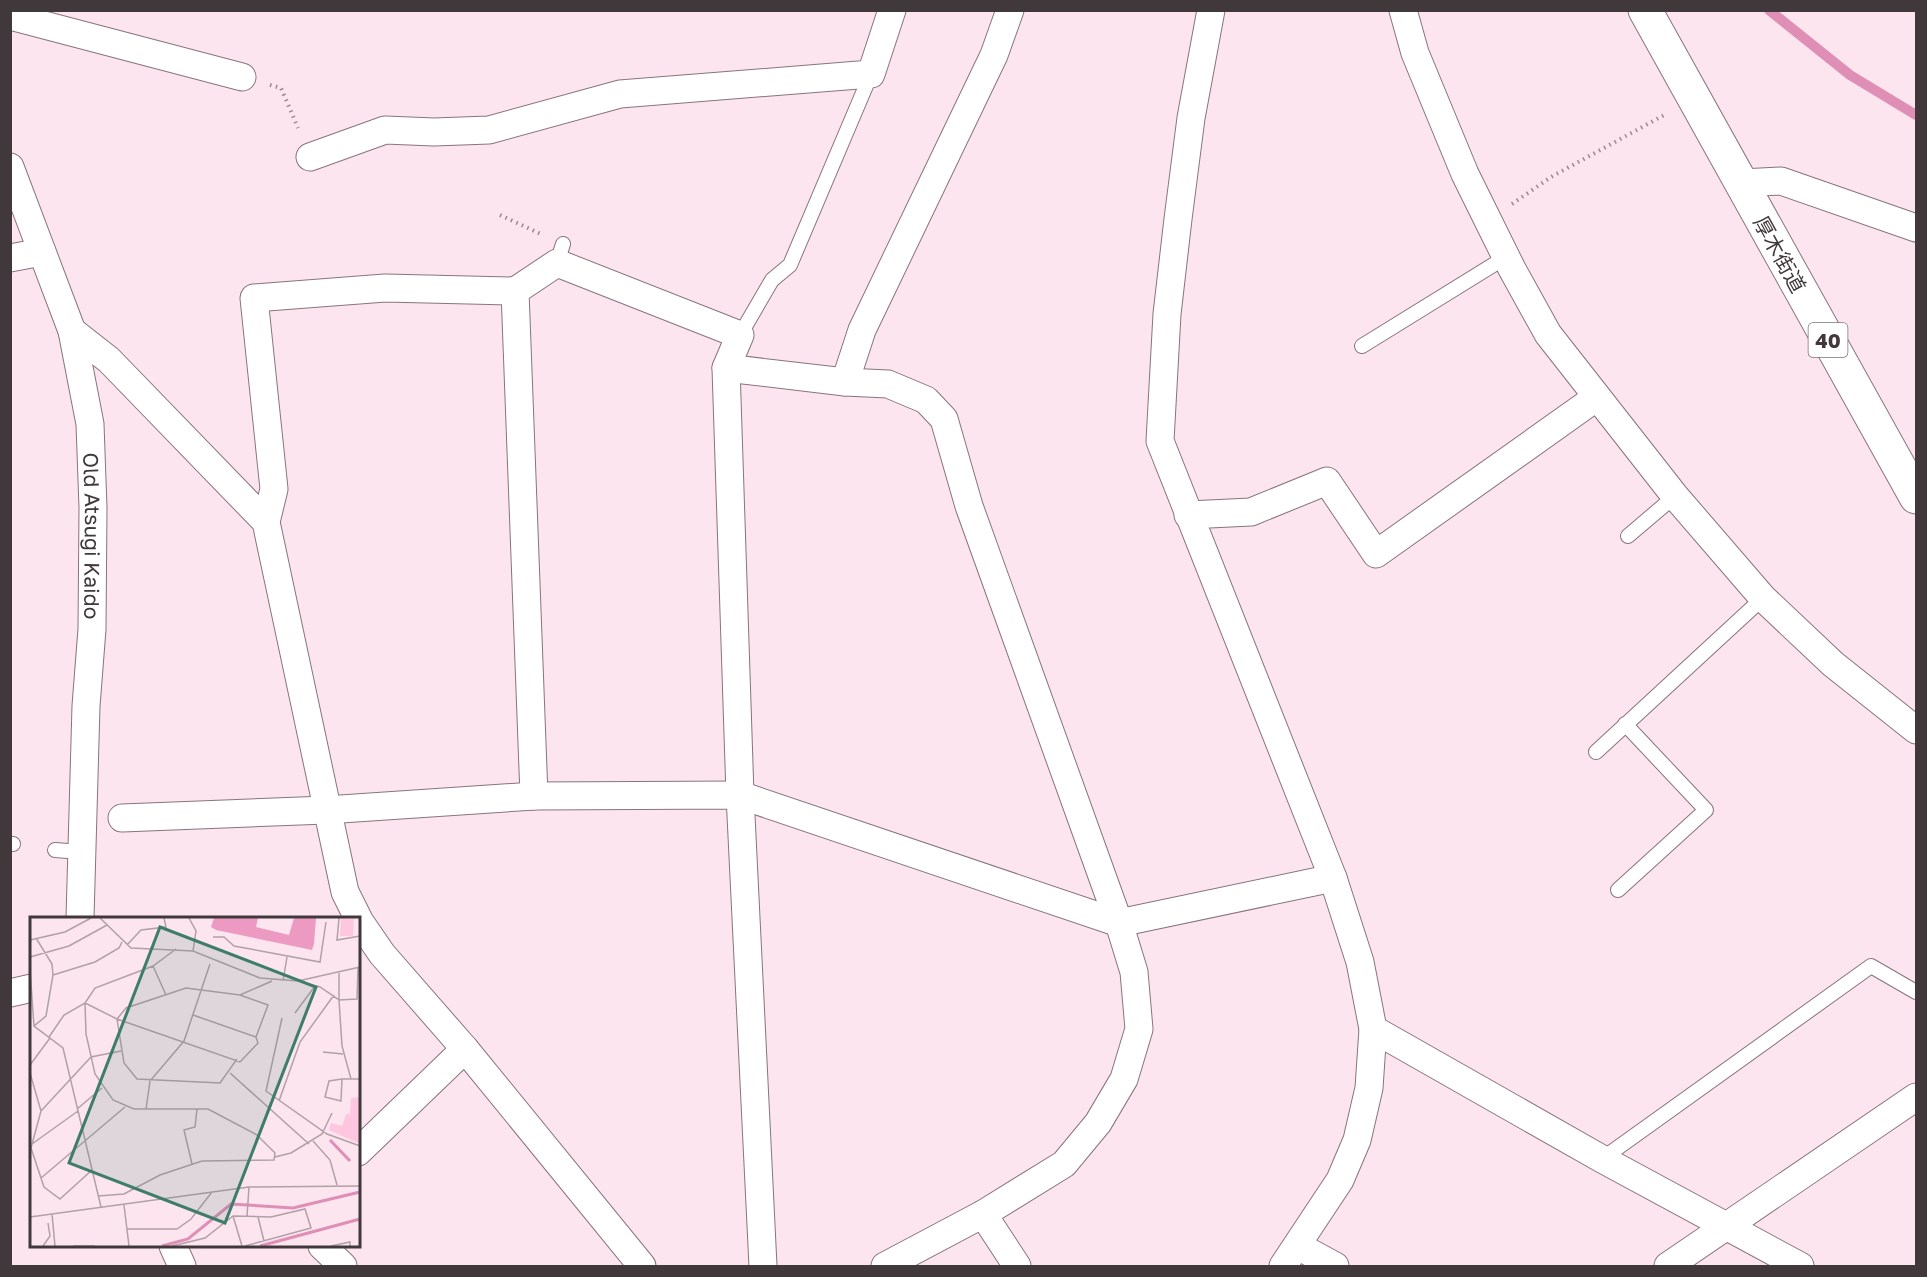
<svg xmlns="http://www.w3.org/2000/svg" width="1927" height="1277" viewBox="0 0 1927 1277" font-family="'Golos Text','Noto Sans JP',sans-serif">
	<rect width="100%" height="100%" fill="#fce5ef"/>
	<g fill="none" stroke-linecap="round" stroke-linejoin="round">
		<path stroke="#df8eb5" stroke-width="10" d="M1769,10L1850,75L1916,115"/>
		<defs>
			<path id="service" d="M557,263L563,244
				M740,335L772,280L790,265L871,74
				M1362,346L1506,257
				M1628,536L1675,496
				M1596,752L1763,598
				M10,844H13
				M55,850L81,852
				M1618,890L1706,810L1625,724
				M1602,1159L1871,966L1916,992"/>
			<g id="minor">
				<path d="M1211,10L1191,118L1178,219L1167,314L1160,441L1333,878L1360,962L1373,1029L1369,1088L1357,1140L1340,1180L1283,1266"/>
				<path d="M1403,10L1415,53L1465,174L1512,269L1548,334L1675,496L1763,598L1833,664L1916,730"/>
				<path d="M10,16L242,77"/>
				<path d="M310,157L385,130L434,132L489,130L620,94L871,74L892,10"/>
				<path id="s1" d="M10,167L72,331L90,424L93,508L92,629L86,706L80,918"/>
				<path d="M1741,183L1781,181L1916,228"/>
				<path d="M10,258L42,252"/>
				<path d="M72,331L109,360L266,522L345,892L358,918"/>
				<path d="M726,368L845,382L888,384L926,400L944,419L969,506L1119,923L1134,972L1139,1029L1124,1079L1098,1123L1064,1164L983,1214L885,1266"/>
				<path d="M845,382L862,330L994,55L1010,10"/>
				<path d="M1188,515L1251,512L1327,481L1376,554L1597,397"/>
				<path d="M266,522L274,489L254,298L385,288L515,291"/>
				<path d="M534,796L515,291L557,263L740,335L726,368L740,795L763,1266"/>
				<path d="M122,818L326,810L534,796L740,795L1119,923L1333,878"/>
				<path d="M358,919L382,954L465,1049L642,1266"/>
				<path d="M10,993L32,988"/>
				<path d="M1373,1029L1602,1159L1800,1266"/>
				<path d="M358,1152L465,1049"/>
				<path d="M983,1214L1017,1266"/>
				<path d="M173,1246L182,1266"/>
				<path d="M322,1246L343,1266"/>
				<path d="M1298,1246L1335,1266"/>
				<path d="M1668,1266L1916,1097"/>
			</g>
			<path id="primary" d="M1645,10L1916,497"/>
		</defs>
		<use href="#service" stroke="#88747d" stroke-width="16"/>
		<use href="#minor" stroke="#88747d" stroke-width="29"/>
		<use href="#primary" stroke="#88747d" stroke-width="35"/>
		<path stroke="#998a91" stroke-width="4" stroke-dasharray="1.5 4.5" stroke-linecap="butt" d="M270,85L281,88L298,128
			M1512,204L1551,177L1666,114
			M500,215L543,235"/>
		<use href="#service" stroke="#fff" stroke-width="14"/>
		<use href="#minor" stroke="#fff" stroke-width="27"/>
		<use href="#primary" stroke="#fff" stroke-width="33"/>
	</g>
	<g text-anchor="middle" dominant-baseline="central" stroke-width="5" stroke-linejoin="round" paint-order="stroke">
		<rect fill="#fff" stroke="#7a7476" stroke-width="1.5" x="1808.5" y="323" width="39" height="34" rx="4.5"/>
		<g font-size="20" font-weight="bold" fill="#41383c">
			<text x="1828" y="340">40</text>
		</g>
		<g font-size="21" fill="#41383c" stroke="#fff">
			<text transform="translate(1780 254) rotate(61)">厚木街道</text>
			<text stroke="none"><textPath href="#s1" startOffset="382">Old Atsugi Kaido</textPath></text>
		</g>
	</g>
	<g transform="translate(30 917)">
		<rect width="330" height="330" fill="#fce5ef"/>
		<path d="M311,1L324,2L323,19H310ZM330,180V227L299,213L301,206L312,209L316,197H320L321,181Z" fill="#ffc6e0"/>
		<path d="M184,1H228L226,10L259,18L264,1H286L284,27L282,33L186,13L181,10Z" fill="#ed9ac2"/>
		<path fill="none" stroke="#df8eb5" stroke-width="3" d="M300,223L320,244M132,329L158,322L201,287L263,291L330,275M230,329L330,302"/>
		<path fill="none" stroke="#b1a0a7" stroke-width="1.5" d="M70,1L101,31L163,34L230,61L268,64L330,50M159,1L166,14L163,34M309,1L307,23L330,19M183,20H194L204,29L290,45L296,5M0,23L35,15L61,1M97,28L111,13L136,10L134,1M146,32L123,49L65,71L55,86L87,102L210,145L228,126L226,120L163,98M0,40L39,29L77,8M123,49L136,78M0,53L4,109L33,131L71,290M309,56V83L327,82L328,51M23,58L65,45L89,31L92,25M253,64L257,40M268,64L290,70L309,83L312,129L321,162M210,78L238,88L226,120M265,96L285,69M252,101L236,174L297,217L330,229M4,109L16,99L23,58L22,47L6,21M19,120L34,98L55,86L56,117L65,157L83,183L104,192H178L227,218L245,236L244,243L172,244L130,258L94,277L68,279M293,135L313,137M207,142L190,166L107,162L94,146L87,102L96,91L156,71L210,78L242,64M0,148L20,121M0,156L11,194L1,231L14,270L30,282L62,253M200,156L279,227M312,162L311,184L295,180L299,164L312,162H330M249,184L270,125L304,78M47,192L72,171M116,192L120,164L154,124L180,47M11,194L61,140L91,134M283,224L300,243L307,268M2,227L48,194M245,240L261,236L292,217L302,196M162,247L154,213L165,210L167,192M11,261L95,190M94,288L99,329M22,297L25,329M203,299L212,329M217,299L219,270M0,300L219,270L330,269M228,300L234,324M97,312H147L161,302L182,275M13,329L20,319L18,306M43,329H65M142,329L175,321L203,299L241,300L275,292L281,311L215,329M301,329L320,325V329"/>
		<path fill="#3e7d6b" fill-opacity="0.15" stroke="#3e7d6b" stroke-width="3" d="M130,10L286,70L195,306L39,246Z"/>
		<rect width="330" height="330" fill="none" stroke="#41383c" stroke-width="3"/>
	</g>
	<rect width="1927" height="1277" fill="none" stroke="#41383c" stroke-width="24"/>
</svg>
